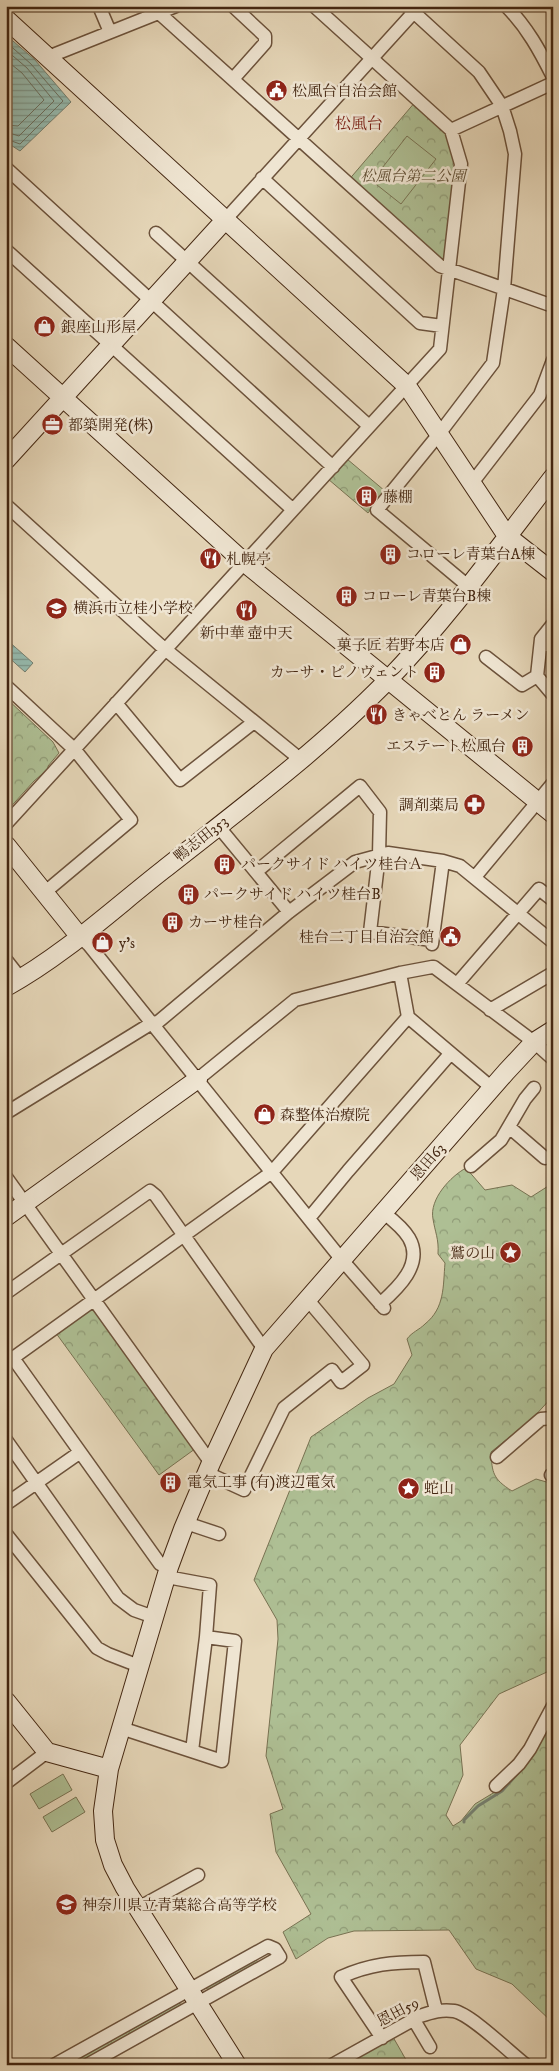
<svg xmlns="http://www.w3.org/2000/svg" width="559" height="2071" viewBox="0 0 559 2071" font-family="'IM FELL DW Pica','Noto Serif JP',serif">
	<defs>
		<pattern id="grass-tufts" width="24" height="20" patternUnits="userSpaceOnUse" patternTransform="scale(1.25)"><rect width="24" height="20" fill="#aebf94"/><path d="M3 7l-1-3M5 7V3M7 7l1-3M15 17l-1-3M17 17v-4M19 17l1-3" fill="none" stroke="#8f9b77"/></pattern>
		<pattern id="forest-crowns" width="20" height="18" patternUnits="userSpaceOnUse" patternTransform="scale(1.25)"><rect width="20" height="18" fill="#aebf94"/><path d="M2 6a3 3 0 1 1 6 0M12 15a3 3 0 1 1 6 0" fill="none" stroke="#8f9b77"/></pattern>
		<pattern id="water-rules" width="6" height="5" patternUnits="userSpaceOnUse" patternTransform="scale(1.25)"><rect width="6" height="5" fill="#96baae"/><path d="M0 2.5h6" fill="none" stroke="#7c978c"/></pattern>
	</defs>
	<rect width="100%" height="100%" fill="#e6d7b9"/>
	<filter id="stains"><feTurbulence type="fractalNoise" baseFrequency=".004" numOctaves="4"/><feColorMatrix values="0 0 0 0 .2 0 0 0 0 .09 0 0 0 0 .02 0 0 0 .5 -.17"/></filter>
	<radialGradient id="worn" r=".72"><stop offset=".6" stop-color="#630" stop-opacity="0"/><stop offset="1" stop-color="#630" stop-opacity=".3"/></radialGradient>
	<path fill="url(#grass-tufts)" stroke="#787252" d="M256,1959L258,1963L210,1991L207,1989L206,1987Z
		M178,2003L183,2005L77,2065H60L114,2035L129,2031Z"/>
	<path fill="url(#forest-crowns)" stroke="#787252" d="M416,101L451,130L461,164L449,269L347,182Z
		M347,459L385,491L368,513L328,479Z
		M6,698L53,742L59,753L48,766V769L34,781L6,812Z
		M466,1168L485,1190L512,1185L531,1197L553,1183V1396L532,1419L491,1452C492,1473 493,1479 512,1491L536,1479L550,1483L553,1481V1662L547,1672L499,1694L460,1745L463,1775L446,1815L453,1826L461,1821L475,1804L503,1787L553,1724V2023L512,1984L476,1969L449,1930L354,1931L328,1938L296,1959L283,1932L311,1914L276,1852L270,1814L283,1809L266,1756L278,1639L277,1620L254,1580L311,1437L368,1398L394,1384L412,1355L407,1339C412,1332 419,1330 425,1324C445,1308 443,1286 445,1263L438,1254C439,1239 435,1232 433,1219C429,1199 451,1176 466,1168Z
		M94,1300L199,1446L159,1475L53,1329Z
		M393,2037L409,2065H344Z"/>
	<path fill="#aebf94" stroke="#787252" d="M407,136L436,159L401,204L372,181Z
		M63,1774L72,1790L39,1809L30,1794Z
		M76,1797L85,1812L52,1832L43,1817Z"/>
	<path fill="url(#water-rules)" stroke="#757f6f" d="M6,35L35,60L71,102L20,151L6,142Z
		M6,639L33,663L25,672L6,655Z"/>
	<g fill="none" stroke-linecap="round" stroke-linejoin="round">
		<path stroke="#6c7060" stroke-width="1" d="M6,42L31,64L63,101L20,144L6,139
			M6,50L27,68L54,101L19,136L6,132
			M6,60L22,73L44,100L18,126L6,125"/>
		<path stroke="#757f6f" stroke-width="3" d="M464,1822V1820L478,1806L502,1791L518,1773"/>
		<defs>
			<path id="street" d="M99,6L110,32
				M407,6L479,72L502,106L510,131L515,154L504,289L493,363L439,434L377,510L468,586
				M506,6C527,27 540,51 553,77
				M159,13L440,266L553,306
				M48,57L176,6
				M233,79L265,43V36L233,6
				M451,130L553,83
				M6,168L333,467
				M262,178L420,323L442,326
				M225,220L414,12
				M156,233L369,426
				M6,250L292,509
				M472,483L540,395L553,360
				M6,505L160,645L300,759
				M553,624L541,639L537,676L553,695
				M541,639L553,648
				M486,657L522,685L537,676
				M6,686L75,750L131,820L44,893
				M116,703L180,780L254,722
				M6,824L440,349L461,164L451,130L314,6
				M218,826L289,912
				M256,872L360,786L380,812L379,855L370,932L432,940
				M475,877L553,783
				M80,937L89,945L342,1260L384,1308
				M432,944L443,861
				M6,960L21,979
				M400,973L408,1017L492,1088
				M457,984L539,889L553,900
				M490,1010L553,973
				M198,1079L295,1000L400,973L432,967H434L534,1042L553,1059
				M6,1113L152,1023L158,1022L289,912L355,862L388,853L443,861L460,866L553,942
				M509,1127L545,1158
				M471,1166L501,1140L525,1099L534,1088
				M6,1177L211,1463
				M310,1217L348,1171L450,1054
				M6,1293L150,1191L156,1196L264,1349
				M380,1304C398,1288 424,1264 409,1238C403,1228 393,1220 384,1213
				M13,1358L160,1564L169,1567
				M6,1363L272,1172L408,1017
				M6,1440L118,1598L134,1610L154,1617
				M497,1457L541,1419L553,1418
				M207,1473L244,1490L284,1408L332,1370L341,1382L363,1365L307,1299
				M551,1475L553,1474
				M6,1504L79,1453
				M186,1523L219,1534
				M6,1534L97,1648L108,1654L139,1666
				M121,1728L222,1761L235,1641L206,1637L210,1585L167,1577
				M192,1751L206,1637
				M6,1783L47,1752
				M496,1786L519,1764L530,1749L553,1706
				M138,1908L198,1875
				M414,2020L430,2047
				M382,2038L341,1977C370,1964 393,1962 424,1962L436,2010
				M54,2065L268,1946L275,1949L280,1957L87,2065
				M332,2065L420,2016C432,2012 442,2009 454,2011C471,2014 510,2053 526,2065"/>
			<path id="secondary" d="M6,19L407,386L507,536L553,572
				M6,346L245,563L553,814
				M6,460L225,220
				M6,845L80,937
				M6,987C64,955 112,910 163,870C239,810 318,751 386,682C447,619 499,547 553,477
				M6,1217L198,1079
				M6,1701L47,1752L109,1769
				M237,2065L125,1888L113,1865L105,1840L103,1811L109,1769L169,1567L183,1529L211,1463L264,1349L506,1072L534,1042L553,1030"/>
		</defs>
		<use href="#street" stroke="#6c523b" stroke-width="15"/>
		<use href="#secondary" stroke="#432611" stroke-width="20"/>
		<use href="#street" stroke="#efe5d2" stroke-width="12"/>
		<use href="#secondary" stroke="#efe5d2" stroke-width="18"/>
	</g>
	<defs>
		<symbol id="civic-disc" viewBox="-11 -11 22 22"><circle r="9.5" fill="#8f2418" stroke="#efe5d2"/><path d="M-.6-6.5H3V-4.5H.6V-3L4-1V1h2V6H-6V1h2V-1L-.6-3ZM-1.2 2.5V6h2.4V2.5Z" fill="#fff"/></symbol>
		<symbol id="shop-disc" viewBox="-11 -11 22 22"><circle r="9.5" fill="#8f2418" stroke="#efe5d2"/><path d="M-5-2.5h2.3a2.7 3.5 0 0 1 5.4 0H5L5.5 6h-11ZM-1.5-2.5h3a1.5 2.3 0 0 0-3 0Z" fill="#fff"/></symbol>
		<symbol id="office-disc" viewBox="-11 -11 22 22"><circle r="9.5" fill="#8f2418" stroke="#efe5d2"/><path d="M-6-3h4V-5.5h4V-3h4V5H-6ZM-1-4.5V-3h2v-1.5ZM-6 0V1H6V0Z" fill="#fff"/></symbol>
		<symbol id="building-disc" viewBox="-11 -11 22 22"><circle r="9.5" fill="#8f2418" stroke="#efe5d2"/><path d="M-4-6H4V6H1V3H-1V6H-4ZM-2.5-4.3h1.7v1.8h-1.7ZM.8-4.3h1.7v1.8H.8ZM-2.5-1h1.7V.8h-1.7ZM.8-1h1.7V.8H.8Z" fill="#fff"/></symbol>
		<symbol id="restaurant-disc" viewBox="-11 -11 22 22"><circle r="9.5" fill="#8f2418" stroke="#efe5d2"/><path d="M-5-6h1v4h1v-4h1v4h1v-4h1v5L-1.5 .5V6h-2V.5L-5-1ZM5-6V6H3V1.5H1.5Q1.5-4 5-6Z" fill="#fff"/></symbol>
		<symbol id="school-disc" viewBox="-11 -11 22 22"><circle r="9.5" fill="#8f2418" stroke="#efe5d2"/><path d="M0-5L7-2L0 1L-7-2ZM-4 1L0 2.5L4 1V4Q0 6-4 4Z" fill="#fff"/></symbol>
		<symbol id="pharmacy-disc" viewBox="-11 -11 22 22"><circle r="9.5" fill="#8f2418" stroke="#efe5d2"/><path d="M-2-6h4v4h4v4h-4v4h-4v-4h-4v-4h4Z" fill="#fff"/></symbol>
		<symbol id="sight-disc" viewBox="-11 -11 22 22"><circle r="9.5" fill="#8f2418" stroke="#efe5d2"/><path d="M0-6L1.8-2.2L6-1.7L2.9 1.2L3.7 5.4L0 3.3L-3.7 5.4L-2.9 1.2L-6-1.7L-1.8-2.2Z" fill="#fff"/></symbol>
	</defs>
	<g fill-rule="evenodd">
		<use href="#civic-disc" x="264" y="78" width="25" height="25"/>
		<use href="#shop-disc" x="32" y="314" width="25" height="25"/>
		<use href="#office-disc" x="40" y="412" width="25" height="25"/>
		<use href="#building-disc" x="354" y="484" width="25" height="25"/>
		<use href="#building-disc" x="378" y="542" width="25" height="25"/>
		<use href="#restaurant-disc" x="198" y="546" width="25" height="25"/>
		<use href="#building-disc" x="334" y="584" width="25" height="25"/>
		<use href="#school-disc" x="44" y="596" width="25" height="25"/>
		<use href="#restaurant-disc" x="234" y="598" width="25" height="25"/>
		<use href="#shop-disc" x="448" y="632" width="25" height="25"/>
		<use href="#building-disc" x="422" y="660" width="25" height="25"/>
		<use href="#restaurant-disc" x="364" y="702" width="25" height="25"/>
		<use href="#building-disc" x="510" y="734" width="25" height="25"/>
		<use href="#pharmacy-disc" x="462" y="792" width="25" height="25"/>
		<use href="#building-disc" x="212" y="852" width="25" height="25"/>
		<use href="#building-disc" x="176" y="882" width="25" height="25"/>
		<use href="#building-disc" x="160" y="910" width="25" height="25"/>
		<use href="#civic-disc" x="438" y="924" width="25" height="25"/>
		<use href="#shop-disc" x="90" y="930" width="25" height="25"/>
		<use href="#shop-disc" x="252" y="1102" width="25" height="25"/>
		<use href="#sight-disc" x="498" y="1240" width="25" height="25"/>
		<use href="#building-disc" x="158" y="1470" width="25" height="25"/>
		<use href="#sight-disc" x="396" y="1476" width="25" height="25"/>
		<use href="#school-disc" x="54" y="1892" width="25" height="25"/>
	</g>
	<g text-anchor="middle" dominant-baseline="central" stroke-width="5" stroke-linejoin="round" paint-order="stroke">
		<g font-size="15" fill="#432611" stroke="#efe5d2" text-anchor="start">
			<text x="292" y="91">松風台自治会館</text>
			<text x="61" y="327">銀座山形屋</text>
			<text x="68" y="425">都築開発(株)</text>
			<text x="383" y="497">藤棚</text>
			<text x="406" y="554">コローレ青葉台A棟</text>
			<text x="226" y="559">札幌亭</text>
			<text x="362" y="596">コローレ青葉台B棟</text>
			<text x="73" y="608">横浜市立桂小学校</text>
			<text x="246" y="633" text-anchor="middle">新中華 壺中天</text>
			<text x="445" y="645" text-anchor="end">菓子匠 若野本店</text>
			<text x="419" y="672" text-anchor="end">カーサ・ピノヴェント</text>
			<text x="392" y="715">きゃべとん ラーメン</text>
			<text x="506" y="746" text-anchor="end">エステート松風台</text>
			<text x="459" y="805" text-anchor="end">調剤薬局</text>
			<text x="241" y="864">パークサイド ハイツ桂台Ａ</text>
			<text x="204" y="894">パークサイド ハイツ桂台B</text>
			<text x="188" y="922">カーサ桂台</text>
			<text x="434" y="937" text-anchor="end">桂台二丁目自治会館</text>
			<text x="119" y="943">y's</text>
			<text x="280" y="1115">森整体治療院</text>
			<text x="495" y="1253" text-anchor="end">鷲の山</text>
			<text x="187" y="1482">電気工事 (有)渡辺電気</text>
			<text x="424" y="1488">蛇山</text>
			<text x="82" y="1905">神奈川県立青葉総合高等学校</text>
		</g>
		<g font-size="15" font-style="italic" fill="#5e4c32" stroke="#efe5d2">
			<text x="413" y="176">松風台第二公園</text>
		</g>
		<g font-size="15" fill="#432611" stroke="#efe5d2">
			<text transform="translate(201 839) rotate(-39)">鴨志田353</text>
			<text transform="translate(428 1162) rotate(-49)">恩田63</text>
			<text transform="translate(398 2012) rotate(-28)">恩田59</text>
		</g>
		<g font-size="16" fill="#7a1f14" stroke="#efe5d2">
			<text x="359" y="124">松風台</text>
		</g>
	</g>
	<rect width="559" height="2071" fill="none" stroke="#e6d7b9" stroke-width="25"/>
	<rect x="8" y="8" width="544" height="2056" fill="none" stroke="#432611" stroke-width="2.5"/>
	<rect x="12" y="12" width="534" height="2046" fill="none" stroke="#432611"/>
	<rect width="100%" height="100%" filter="url(#stains)"/>
	<rect width="100%" height="100%" fill="url(#worn)"/>
</svg>
